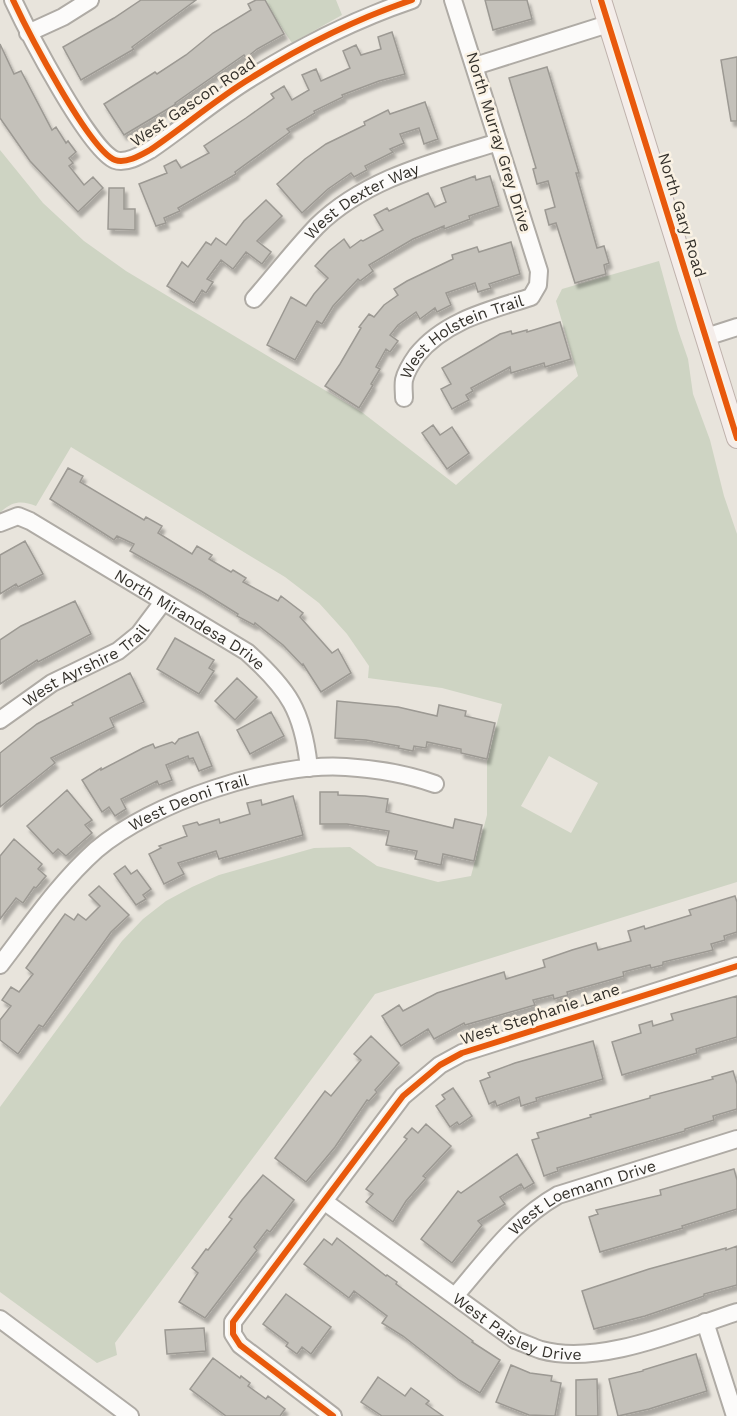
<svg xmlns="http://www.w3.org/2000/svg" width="737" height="1416" viewBox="0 0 737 1416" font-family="'Work Sans',sans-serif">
	<defs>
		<filter id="shadow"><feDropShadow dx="3" dy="5" stdDeviation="1.5" flood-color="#0004"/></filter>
	</defs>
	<rect width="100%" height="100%" fill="#e8e4dc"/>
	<path fill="#ced4c3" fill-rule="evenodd" d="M263,0H336L342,15L292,43Z
		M0,150L43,203L84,241L126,271L363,413L456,485L578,376L556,301L562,289L659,261L678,330L688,359L693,394L710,440L724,496L737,534V882L375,994L115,1343L117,1355L97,1363L0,1292V1107L122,941L143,919L166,901L192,887L219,875L314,848L350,847L377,866L438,882L471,876L487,815V762L502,704L442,688L368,678L369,666L347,634L319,603L285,577L71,447L36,506C22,500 11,501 0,513ZM549,756L598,783L571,833L521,806Z"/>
	<path fill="#c4c1ba" stroke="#9c9993" stroke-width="1.5" filter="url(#shadow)" d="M141,0H196L132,47L134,49L81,80L63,47L114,18Z
		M256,0H265L284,34L257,49L246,58L244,55L175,103L176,104L124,135L104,104L155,72L157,74L186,55L213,33L251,10L248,4Z
		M485,0H527L532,19L493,30Z
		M392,32L405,74L379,81L342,95L343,97L314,111L315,113L287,129L290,132L235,172L236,174L178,208L180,211L164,218L166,223L156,226L139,184L167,173L164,166L176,160L181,168L209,153L204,146L246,118L274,98L271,94L284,86L292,100L309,90L302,75L316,69L321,81L350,68L343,51L356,45L361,55L381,49L378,37Z
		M0,44L14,74L21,71L52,130L56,127L66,143L68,141L76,152L69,158L73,163L69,166L84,185L93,177L103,188L78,212L30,161L0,118Z
		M737,57V121H731L721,60Z
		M547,67L579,173H576L597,248L604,246L609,263L604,265L606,274L575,283L556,223L549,225L545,210L555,207L548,181L537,184L533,169L536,168L509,78Z
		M425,102L438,139L424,144L419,128L400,134L404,143L390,149L393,152L365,166L367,170L354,177L351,173L328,189L302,213L277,184L305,159L326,144L365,125L364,122L388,110L390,114Z
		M475,176L476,180L490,176L499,206L469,216L470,219L444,229V226L413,239L369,265L373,271L360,281L358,279L333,306L322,324L317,321L295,360L267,345L291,297L306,306L314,294L328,278L315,266L329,251L344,239L350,248L361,240L363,241L383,230L374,215L387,208L389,211L428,193L435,207L446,202L441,188Z
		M109,188H124V209H135V230L108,229Z
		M266,200L282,216L257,241L271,252L262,264L246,252L233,269L221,260L207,279L213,282L206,293L202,290L194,303L167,286L182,262L188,267L206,242L211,245L216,238L226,245L244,221Z
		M511,242L520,274L489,284L491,288L478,292L475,283L446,293L451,305L437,312L435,308L420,319L416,312L398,325L390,335L398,341L390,352L386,349L376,367L380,369L371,384L373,385L359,408L325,386L340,364L361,328L359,327L369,314L374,317L384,305L398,295L394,289L407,281L453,259L452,255L477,247L479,252Z
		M560,322L571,359L545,367L544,363L511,373L510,367L471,388L473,391L466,395L469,400L452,409L441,389L451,384L442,368L500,334L511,331L512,334L527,330V332Z
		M433,425L440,435L452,427L469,453L447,469L422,433Z
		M68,468L83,476L80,482L144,520L146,517L162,526L158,533L192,554L197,546L212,555L209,559L231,572L233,570L246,578L243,582L278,601L281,596L303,613L300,617L332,653L338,649L351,673L321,692L303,664L302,665L283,645L255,623L254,625L237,616L238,614L201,591L130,551L134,544L117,536L114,540L50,499Z
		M25,541L43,574L18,587L16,584L0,594V555Z
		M75,601L91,634L38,662L37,660L0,684V640L21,626Z
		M175,638L214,660L209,668L214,671L199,694L157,669Z
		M130,673L144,702L110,718L114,727L51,758L55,763L0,807V753L37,724L73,705L72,703Z
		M237,678L257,697L235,720L215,701Z
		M337,701L398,707L437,716L439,705L466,711L465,716L495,723L487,759L461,753V749L427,742L426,748L414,746L413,751L398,748L399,746L366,740L335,738Z
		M271,712L284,736L250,754L237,730Z
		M198,732L212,766L199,771L193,758L189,759L188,756L166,765L172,780L159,785L157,781L121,799L126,809L115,816L109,807L102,812L82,780L101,768V770L143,748L153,744L155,748L172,742L175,744L179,739Z
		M67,790L92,820L85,825L92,833L66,856L58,849L53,854L27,826Z
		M320,792H338V795L365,796L388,799L386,812L453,828L455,819L482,825L474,861L443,854L441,865L415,859L417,851L386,845L389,831L347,824H320Z
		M293,796L303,835L219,859L216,851L178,863L184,874L164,884L149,854L161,848L159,846L187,836L183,826L197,822L199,825L219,819L220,823L243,816L250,814L247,803L261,800L262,805Z
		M14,839L42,864L38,869L46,876L36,888L34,887L23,903L16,898L0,919V856Z
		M125,866L131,874L137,870L151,889L143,895L146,899L136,905L114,874Z
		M99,886L129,915L111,932L43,1027L39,1025L18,1054L0,1040V1020L11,1006L2,1000L11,987L19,992L33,974L26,968L65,914L74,920L78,914L86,920L100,906L89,895Z
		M735,896L737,902V932L724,936L725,940L711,944L713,950L663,962V965L651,968L650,965L623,972L624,976L567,992L568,995L554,999L553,995L533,1000L535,1005L465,1025L464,1023L434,1039L428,1029L401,1046L382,1016L399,1005L403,1011L437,993L478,980L504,972L506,979L545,967L543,960L572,950L596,943L598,950L631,941L628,931L644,926L645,929L691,915L689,910Z
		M737,996V1037L696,1049L697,1053L622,1075L612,1042L641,1033L639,1025L652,1021L653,1026L673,1020L671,1014Z
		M371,1036L399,1063L375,1090L377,1092L369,1101L367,1100L335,1147L306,1182L275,1158L325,1091L331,1096L361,1060L354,1054Z
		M593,1041L603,1079L536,1098L537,1101L521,1106L519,1097L497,1106L495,1101L489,1104L480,1081L490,1077L488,1073L515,1063Z
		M733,1071L737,1084V1109L713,1116L714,1120L685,1129V1131L557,1168L558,1171L544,1176L532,1140L539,1138L537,1133L591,1117L590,1115L650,1098V1096L713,1079L712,1077Z
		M453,1088L472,1116L459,1125L457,1122L450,1127L436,1106L445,1099L442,1095Z
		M426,1124L451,1146L423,1176L426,1178L406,1201L393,1222L366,1202L373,1194L366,1189L407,1139L404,1137L412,1128L418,1133Z
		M517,1154L534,1183L524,1189L521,1184L500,1197L505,1204L478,1221L482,1225L452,1263L421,1239L458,1191L461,1193Z
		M734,1169L737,1180V1209L682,1226L683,1228L600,1252L589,1217L598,1214L596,1210L661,1195L660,1190Z
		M263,1175L294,1200L270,1232L267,1230L254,1247L257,1250L205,1318L179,1302L198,1273L192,1268L206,1249L208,1250L232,1219L229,1217L242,1200Z
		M337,1238L386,1276L387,1275L397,1282L396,1284L473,1341L472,1342L500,1360L480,1393L459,1380L403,1336L382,1323L387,1316L354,1291L349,1298L304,1264L324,1239L332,1245Z
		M737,1246V1285L704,1294V1296L645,1316L594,1329L582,1291L649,1269L726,1248V1250Z
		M286,1294L331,1327L311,1354L302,1347L297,1354L286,1346L288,1343L263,1324Z
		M204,1328L206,1351L167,1354L165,1330Z
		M696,1354L707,1391L649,1409L618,1416L609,1379L643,1371V1370Z
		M213,1358L240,1378L241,1376L250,1383L248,1386L266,1399L268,1396L285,1409L280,1416H226L190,1389Z
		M511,1365L530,1373L552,1376L551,1381L561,1383L555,1416L529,1415L496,1402Z
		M378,1377L405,1396L411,1388L429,1401L426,1404L443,1416H382L361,1402Z
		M597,1379L598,1416H576V1380Z"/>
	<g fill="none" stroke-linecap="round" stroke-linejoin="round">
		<defs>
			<g id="minor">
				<path d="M13,0C27,30 89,150 115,160C126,164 141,155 150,150C184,127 216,99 251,78C302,46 356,19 412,0"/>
				<path d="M28,33L63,17L90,0"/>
				<path d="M475,66L608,24"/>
				<path id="s1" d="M254,299C275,275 295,249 317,226C366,178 435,162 498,142"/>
				<path d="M706,337L737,327"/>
				<path id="s2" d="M404,398C404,392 403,386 404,380C406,371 412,362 417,355C445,320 491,310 531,297L538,285L539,271L453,0"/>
				<path id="s3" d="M0,523L18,516L30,521L247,652C289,690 303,711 309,768"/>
				<path id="s4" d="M0,720L52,683L118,651L139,634L163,602"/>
				<path id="s5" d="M0,965C30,926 59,883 96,850C152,802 273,762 346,767C377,769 407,774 435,784"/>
				<path id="s6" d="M325,1202L515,1340C524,1343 532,1347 541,1350C600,1366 681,1330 737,1312"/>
				<path id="s7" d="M455,1296C487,1259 514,1220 558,1195L737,1139"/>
				<path d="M0,1319L130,1416"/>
				<path d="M705,1322L735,1416"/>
				<path d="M333,1416L240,1345L233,1334V1322L403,1096L440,1065L462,1053L737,966"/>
			</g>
			<path id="major" d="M601,0L737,438"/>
		</defs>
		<use href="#minor" stroke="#afaba5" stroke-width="20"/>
		<use href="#major" stroke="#bfb2ac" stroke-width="22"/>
		<use href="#minor" stroke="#fcfbfa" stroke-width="16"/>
		<use href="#major" stroke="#f4edea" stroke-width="20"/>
		<defs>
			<path id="cycleway" d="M13,0C27,30 89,150 115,160C126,164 141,155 150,150C184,127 216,99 251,78C302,46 356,19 412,0
				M601,0L737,438
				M333,1416L240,1345L233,1334V1322L403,1096L440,1065L462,1053L737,966"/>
		</defs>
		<use href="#cycleway" stroke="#faf2e4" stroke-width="10"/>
		<use href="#cycleway" stroke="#e8590c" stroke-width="6"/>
	</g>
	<g text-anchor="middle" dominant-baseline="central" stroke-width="5" stroke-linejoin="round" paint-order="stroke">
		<g font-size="16" fill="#34312b" stroke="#faf2e4">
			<text transform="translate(193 102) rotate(-34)">West Gascon Road</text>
			<text transform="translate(499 142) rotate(73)">North Murray Grey Drive</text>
			<text stroke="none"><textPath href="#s1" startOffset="148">West Dexter Way</textPath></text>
			<text transform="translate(682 215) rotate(73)">North Gary Road</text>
			<text stroke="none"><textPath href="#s2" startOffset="94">West Holstein Trail</textPath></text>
			<text stroke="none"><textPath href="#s3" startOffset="220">North Mirandesa Drive</textPath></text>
			<text stroke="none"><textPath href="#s4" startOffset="102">West Ayrshire Trail</textPath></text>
			<text stroke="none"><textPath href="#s5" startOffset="255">West Deoni Trail</textPath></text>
			<text transform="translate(540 1014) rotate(-18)">West Stephanie Lane</text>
			<text stroke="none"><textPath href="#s7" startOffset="166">West Loemann Drive</textPath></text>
			<text stroke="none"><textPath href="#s6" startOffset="232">West Paisley Drive</textPath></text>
		</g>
	</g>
</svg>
